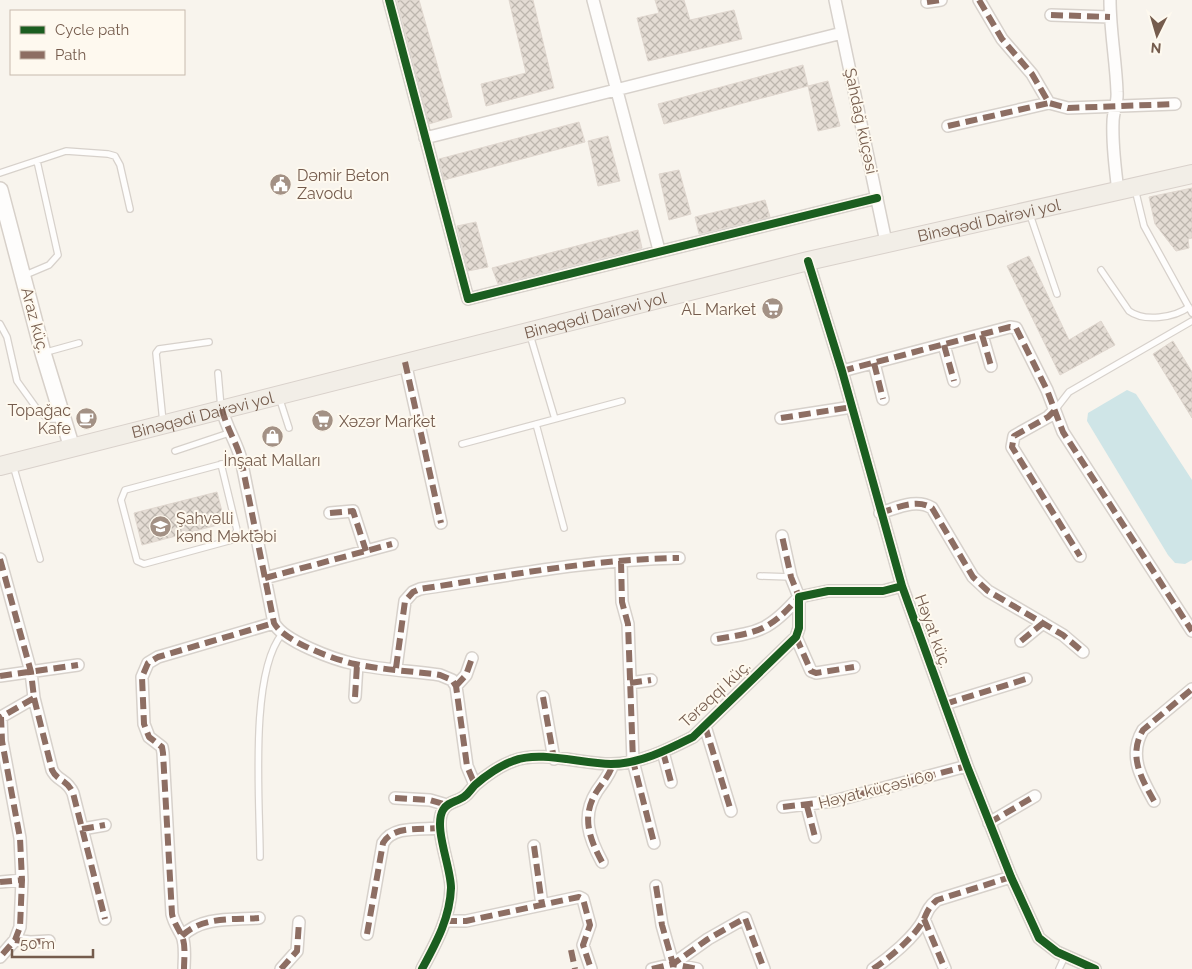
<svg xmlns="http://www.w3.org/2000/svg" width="1192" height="969" viewBox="0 0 1192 969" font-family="Raleway,sans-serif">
	<defs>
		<pattern id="building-cross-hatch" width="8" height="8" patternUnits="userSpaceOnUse" patternTransform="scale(1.25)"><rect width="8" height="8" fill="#e4dcd4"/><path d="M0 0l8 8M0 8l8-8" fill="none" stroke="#bdb6ae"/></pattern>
	</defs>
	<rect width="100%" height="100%" fill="#f8f4ed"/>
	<path fill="#cfe5e7" d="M1127,390L1136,394L1192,480V560L1185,564L1175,563L1168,555L1087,421L1088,413Z"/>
	<path fill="url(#building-cross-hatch)" stroke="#e0d7cf" d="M397,0H419L452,117L429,124Z
		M509,0H533L554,88L486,106L481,84L526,73Z
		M655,0H684L690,20L734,10L742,39L648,61L637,18L659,13Z
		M803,65L808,86L664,124L658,104Z
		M828,81L840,126L818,131L808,86Z
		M579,122L585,142L444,180L439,159Z
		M608,136L620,181L598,186L588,141Z
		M679,170L691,214L669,220L659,174Z
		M1192,188V238L1188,239L1189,248L1176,251L1155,224L1149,197Z
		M765,200L770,217L699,234L695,217Z
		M476,222L488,267L468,271L457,226Z
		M638,230L642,248L498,284L492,268Z
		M1029,256L1069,340L1101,321L1115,345L1060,375L1007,266Z
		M1173,341L1192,372V418L1153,354Z
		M217,492L225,523L142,545L134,513Z"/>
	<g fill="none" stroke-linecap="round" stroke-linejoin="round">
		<defs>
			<path id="lane" d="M0,173L66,151L108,154L115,156L120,165L130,209
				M1135,189L1144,226L1192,313
				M1029,212L1057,294
				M1101,270L1129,311C1144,322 1174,318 1189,307
				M23,276L49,265L58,255L37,161
				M0,324L7,337L17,381L40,413L50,419H62
				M530,335L555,419
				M43,353L79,343
				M218,373L221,408
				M279,397L289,428
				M1055,410L1069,392L1192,321
				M163,422L156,353L159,349L209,342
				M536,424L564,528
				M462,444L622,401
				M175,451L229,433
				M221,464L237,530L232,540L144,564L137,561L121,500L125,490L241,459
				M13,465L40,559
				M760,576L791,577
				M260,857C260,804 249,674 282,634
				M1059,969L1065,956"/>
			<path id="street" d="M389,0L468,299L877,198
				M593,0L659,250
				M835,0L886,242
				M979,0L1002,39L1032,74L1049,103L1068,108L1175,104
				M1110,0C1110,31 1116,61 1117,92C1118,103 1113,111 1113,122C1112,145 1115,168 1118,191
				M927,2L941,0
				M1051,15L1110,17
				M948,126L1049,103
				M425,138L842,33
				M808,261L842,371L902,586L967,766L1011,877L1039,938L1057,952L1095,969
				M982,335L991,366
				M944,345L954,381
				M405,362L441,523
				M874,363L883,399
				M842,371L1010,327L1016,328L1047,390L1063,432L1192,631
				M222,409C226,427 236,441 241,459L274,623C283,641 335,660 355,664C383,670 412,671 440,675L452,680L456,686L467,766L475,785
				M1054,411L1048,417L1014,436L1012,447L1080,556
				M781,418L852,407
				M330,513L353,511L366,551
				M880,513C897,508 916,498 932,508L973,577L988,591L1063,635L1083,652
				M0,559L31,672L34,698L1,717L2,741L20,838L22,880L20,927L15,940L0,957
				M621,561L622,602L628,624L633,761L654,843
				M265,578L392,544
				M796,637L811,671L816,673L854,667
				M717,639C759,632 769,631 799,597L791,577L782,536
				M1021,641L1043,623
				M396,668L405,601L413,592L420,589C506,576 592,559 679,558
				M0,676L78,665
				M630,683L651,680
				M456,686L466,675L472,658
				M355,697L357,665
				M543,697L554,759
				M34,698L52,770C57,781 67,779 73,793L105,919
				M945,704L1026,679
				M705,726L731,811
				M663,752L671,782
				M395,798L430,800L447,805
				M1154,801C1141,778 1128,755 1143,730L1192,689
				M807,806L815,837
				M783,807L834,801L967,766
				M989,823L1035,796
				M82,829L105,825
				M534,846L542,905
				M602,862C589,838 581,816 597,791C603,782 609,776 613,764
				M0,882L22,880
				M656,886L662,925L673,964L697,969
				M924,919L945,969
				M445,921H466L579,897L583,899L590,925L583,945L591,969
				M367,934L383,843C393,825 422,830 440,828
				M182,936C202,916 233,920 259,918
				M15,940L30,942L49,941
				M184,969C184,959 186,946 182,936C178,928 174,923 172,914L163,753L162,747L149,737L144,724L142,677L148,663L158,657L274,623
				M281,969L297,951L299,922
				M422,969C436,943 450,918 451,888C451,867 433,827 443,810C448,801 458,802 465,796C469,793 471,789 475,785C485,776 501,765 513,761C540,750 582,764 611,764C640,764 669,749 693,737L796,637L799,628V597L828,591H883L902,586
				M652,969L673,964L708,939L745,918L764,969
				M873,969C889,958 915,937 924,919C928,910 929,907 937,900L1011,877"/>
			<path id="secondary" d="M0,190L43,353L72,448"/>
			<g id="primary">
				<path id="s1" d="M0,466L808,261L1192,174"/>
			</g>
		</defs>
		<use href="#lane" stroke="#d7d1cb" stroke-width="8"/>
		<use href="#street" stroke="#d7d1cb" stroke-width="14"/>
		<use href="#secondary" stroke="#d7d0c9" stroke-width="18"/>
		<use href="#primary" stroke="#d9d1cb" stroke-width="20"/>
		<use href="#lane" stroke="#fefdfc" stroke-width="5.5"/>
		<use href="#street" stroke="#fefdfc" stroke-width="11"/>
		<use href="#secondary" stroke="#fefdfc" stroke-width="15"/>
		<use href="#primary" stroke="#f2eee7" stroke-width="18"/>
		<path stroke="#8d6e63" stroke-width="6" stroke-dasharray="12 6" stroke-linecap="butt" d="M979,0L1002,39L1032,74L1049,103L1068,108L1175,104
			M927,2L941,0
			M1051,15L1110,17
			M948,126L1049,103
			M982,335L991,366
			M944,345L954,381
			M405,362L441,523
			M874,363L883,399
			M842,371L1010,327L1016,328L1047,390L1063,432L1192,631
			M222,409C226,427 236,441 241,459L274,623C283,641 335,660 355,664C383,670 412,671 440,675L452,680L456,686L467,766L475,785
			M1054,411L1048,417L1014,436L1012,447L1080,556
			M781,418L852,407
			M330,513L353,511L366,551
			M880,513C897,508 916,498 932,508L973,577L988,591L1063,635L1083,652
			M0,559L31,672L34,698L1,717L2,741L20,838L22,880L20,927L15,940L0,957
			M621,561L622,602L628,624L633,761L654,843
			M265,578L392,544
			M796,637L811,671L816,673L854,667
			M717,639C759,632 769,631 799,597L791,577L782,536
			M1021,641L1043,623
			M396,668L405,601L413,592L420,589C506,576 592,559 679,558
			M0,676L78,665
			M630,683L651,680
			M456,686L466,675L472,658
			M355,697L357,665
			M543,697L554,759
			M34,698L52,770C57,781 67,779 73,793L105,919
			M945,704L1026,679
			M705,726L731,811
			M663,752L671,782
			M395,798L430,800L447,805
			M1154,801C1141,778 1128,755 1143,730L1192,689
			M807,806L815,837
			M783,807L834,801L967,766
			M989,823L1035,796
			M82,829L105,825
			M534,846L542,905
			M602,862C589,838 581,816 597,791C603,782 609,776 613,764
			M0,882L22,880
			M656,886L662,925L673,964L697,969
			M924,919L945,969
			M445,921H466L579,897L583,899L590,925L583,945L591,969
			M367,934L383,843C393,825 422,830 440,828
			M182,936C202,916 233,920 259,918
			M15,940L30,942L49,941
			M571,950L575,969
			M184,969C184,959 186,946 182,936C178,928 174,923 172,914L163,753L162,747L149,737L144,724L142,677L148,663L158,657L274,623
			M281,969L297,951L299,922
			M652,969L673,964L708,939L745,918L764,969
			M873,969C889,958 915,937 924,919C928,910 929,907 937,900L1011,877"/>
		<defs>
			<path id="cycleway" d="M389,0L468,299L877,198
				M808,261L842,371L902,586L967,766L1011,877L1039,938L1057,952L1095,969
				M422,969C436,943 450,918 451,888C451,867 433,827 443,810C448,801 458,802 465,796C469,793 471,789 475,785C485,776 501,765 513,761C540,750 582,764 611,764C640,764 669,749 693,737L796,637L799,628V597L828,591H883L902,586"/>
		</defs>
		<use href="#cycleway" stroke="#fef9ef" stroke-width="11"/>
		<use href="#cycleway" stroke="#1b5e20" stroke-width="8"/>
	</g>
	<defs>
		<symbol id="civic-disc" viewBox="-11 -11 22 22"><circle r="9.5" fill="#a39185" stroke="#fef9ef"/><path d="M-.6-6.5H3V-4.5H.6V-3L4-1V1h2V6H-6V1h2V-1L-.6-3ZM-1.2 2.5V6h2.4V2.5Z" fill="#fff"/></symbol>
		<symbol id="supermarket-disc" viewBox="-11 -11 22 22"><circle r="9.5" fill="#a39185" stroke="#fef9ef"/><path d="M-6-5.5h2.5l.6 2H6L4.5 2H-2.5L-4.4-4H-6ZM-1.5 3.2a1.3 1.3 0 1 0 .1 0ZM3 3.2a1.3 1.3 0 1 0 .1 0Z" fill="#fff"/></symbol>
		<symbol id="cafe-disc" viewBox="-11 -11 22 22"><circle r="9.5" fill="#a39185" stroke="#fef9ef"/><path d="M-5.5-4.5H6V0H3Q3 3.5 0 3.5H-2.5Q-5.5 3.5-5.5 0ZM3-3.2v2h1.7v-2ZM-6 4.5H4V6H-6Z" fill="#fff"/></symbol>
		<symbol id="shop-disc" viewBox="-11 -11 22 22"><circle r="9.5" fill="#a39185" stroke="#fef9ef"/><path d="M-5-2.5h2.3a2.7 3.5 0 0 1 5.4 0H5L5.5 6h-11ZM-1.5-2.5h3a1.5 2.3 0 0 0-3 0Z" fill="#fff"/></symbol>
		<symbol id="school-disc" viewBox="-11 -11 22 22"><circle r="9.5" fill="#a39185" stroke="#fef9ef"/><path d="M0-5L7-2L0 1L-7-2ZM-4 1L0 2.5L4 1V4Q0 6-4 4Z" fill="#fff"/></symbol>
	</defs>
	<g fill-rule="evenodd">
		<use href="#civic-disc" x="268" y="172" width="25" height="25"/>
		<use href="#supermarket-disc" x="760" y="296" width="25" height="25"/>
		<use href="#cafe-disc" x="74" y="406" width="25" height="25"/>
		<use href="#supermarket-disc" x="310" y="408" width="25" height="25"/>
		<use href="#shop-disc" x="260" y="424" width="25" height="25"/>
		<use href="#school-disc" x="148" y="514" width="25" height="25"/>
	</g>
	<g text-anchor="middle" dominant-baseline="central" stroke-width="4" stroke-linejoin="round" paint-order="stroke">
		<g font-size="16" fill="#755c4d" stroke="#fef9ef">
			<text transform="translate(861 121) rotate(78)">Şahdağ küçəsi</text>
			<text stroke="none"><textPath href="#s1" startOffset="1019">Binəqədi Dairəvi yol</textPath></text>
			<text stroke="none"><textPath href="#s1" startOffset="614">Binəqədi Dairəvi yol</textPath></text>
			<text transform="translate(35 320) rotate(75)">Araz küç.</text>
			<text stroke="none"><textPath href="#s1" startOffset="209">Binəqədi Dairəvi yol</textPath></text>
			<text transform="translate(933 631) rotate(70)">Həyat küç.</text>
			<text transform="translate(715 694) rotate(-43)">Tərəqqi küç.</text>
			<text transform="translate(876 789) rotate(-14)">Həyat küçəsi 60</text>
		</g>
		<g font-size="16" fill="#755c4d" stroke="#fef9ef" text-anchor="start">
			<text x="297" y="175">Dəmir Beton<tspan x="297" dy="18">Zavodu</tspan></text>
			<text x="756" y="309" text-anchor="end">AL Market</text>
			<text x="71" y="410" text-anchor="end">Topağac<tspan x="71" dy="18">Kafe</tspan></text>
			<text x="339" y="421">Xəzər Market</text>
			<text x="272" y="460" text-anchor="middle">İnşaat Malları</text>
			<text x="176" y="518">Şahvəlli<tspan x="176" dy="18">kənd Məktəbi</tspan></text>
		</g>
	</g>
	<rect x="10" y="10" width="175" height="65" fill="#fef9ef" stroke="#c7baae"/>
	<rect x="20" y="26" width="25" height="8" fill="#1b5e20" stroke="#c7baae"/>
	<text x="55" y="35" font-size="15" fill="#755c4d">Cycle path</text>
	<rect x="20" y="51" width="25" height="8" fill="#8d6e63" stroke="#c7baae"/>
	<text x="55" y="60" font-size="15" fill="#755c4d">Path</text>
	<g transform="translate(1157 35) rotate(185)" stroke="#fef9ef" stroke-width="4" paint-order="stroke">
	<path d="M0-4L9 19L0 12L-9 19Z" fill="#755c4d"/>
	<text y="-8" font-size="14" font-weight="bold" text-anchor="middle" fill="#755c4d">N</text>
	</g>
	<path d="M12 949v8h81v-8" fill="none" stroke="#755c4d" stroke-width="2.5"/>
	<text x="20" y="949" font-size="15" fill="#755c4d" stroke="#fef9ef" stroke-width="4" paint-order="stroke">50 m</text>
</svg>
